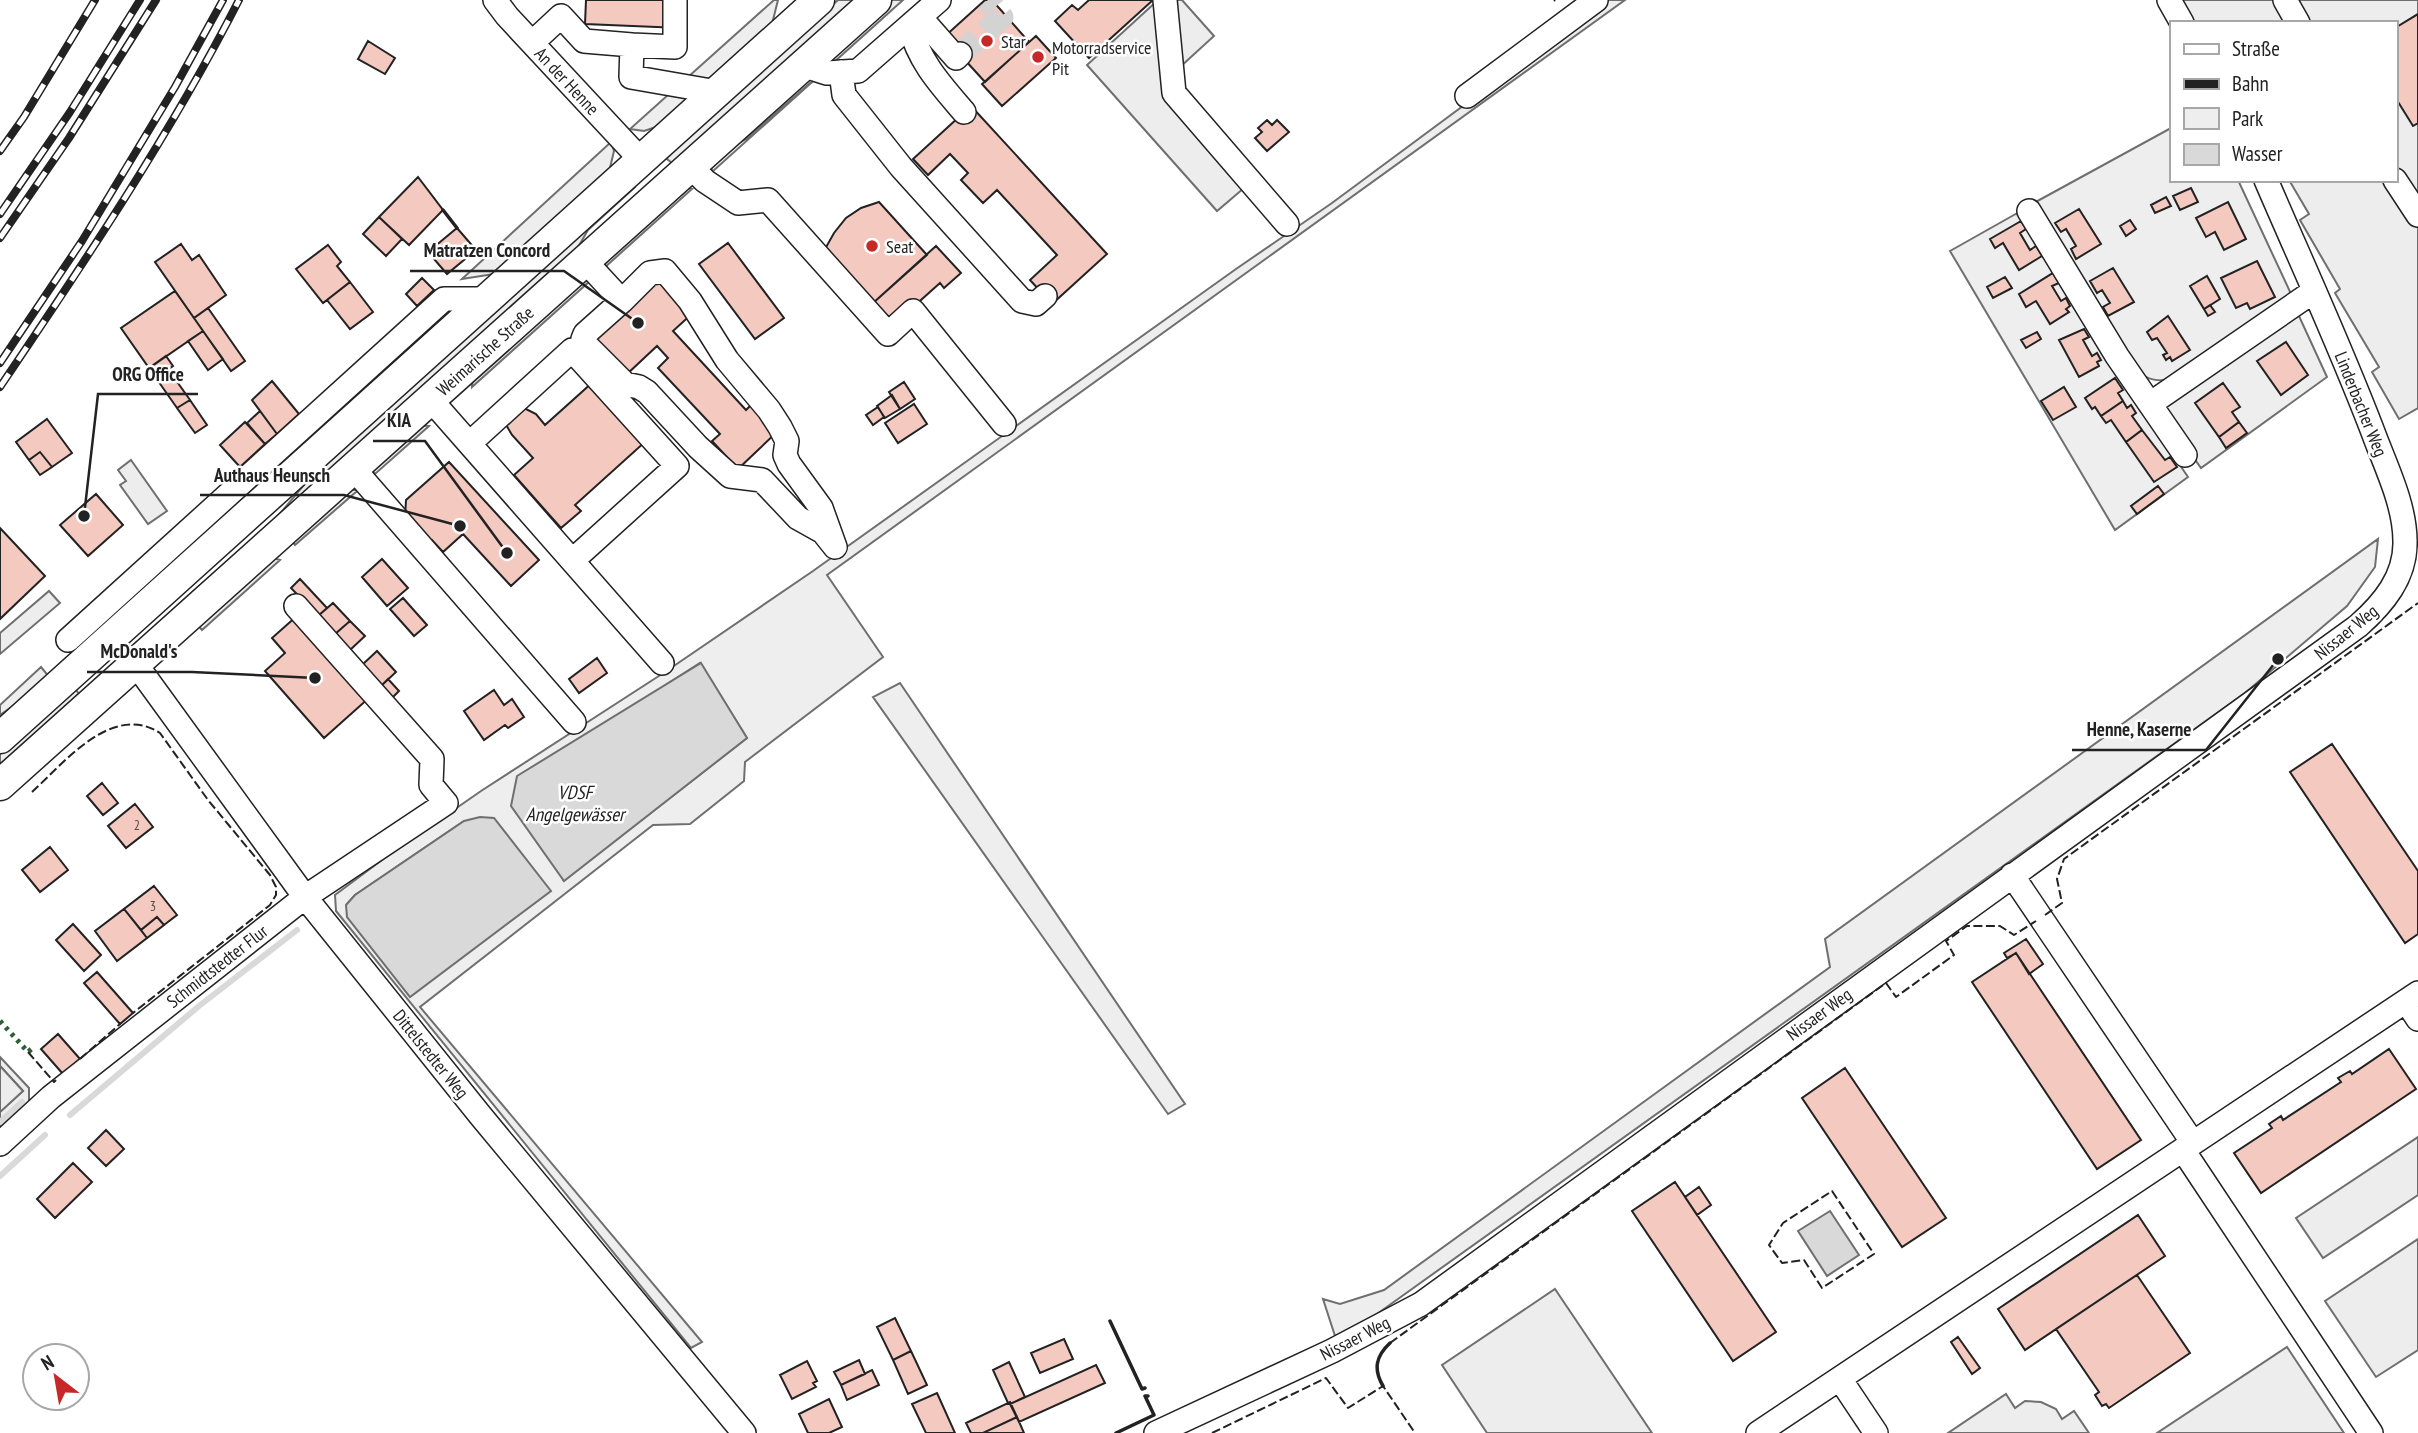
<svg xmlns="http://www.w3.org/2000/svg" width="2418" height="1433" viewBox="0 0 2418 1433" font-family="'PT Sans Narrow',sans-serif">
	<rect width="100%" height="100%" fill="#fff"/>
	<path fill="#eee" stroke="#6f6f6f" stroke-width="2" fill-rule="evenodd" d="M774,0H778L770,32L656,127L644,131L630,129Z
		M838,0H857L672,163L667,159L669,151Z
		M889,0H903L833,63L823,59Z
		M1606,0H1625L827,575L883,657L745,762L744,781L690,824L653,825L420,1007L702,1342L691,1348L336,911L335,895L386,857L481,791L665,672L813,571L1236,269L1332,203ZM700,663L747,738L563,881L666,685ZM464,821L346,905L355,895Z
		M810,83H811L712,172L711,161L719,154L746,139Z
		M2171,128V180H2238L2292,296L2169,380C2156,381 2149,380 2138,372L2032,204Z
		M611,142L614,151L609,172L500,273L462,279Z
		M633,184L635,187L588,230L577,249L181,607L178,605L278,516L318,468Z
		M680,187L692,189L604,268L605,256Z
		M2021,211L2113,367L2188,477L2115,530L1950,251Z
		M578,279L591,280L472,387L473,374Z
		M451,309L455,314L269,479L265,475L436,312Z
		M2294,314L2299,316L2327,377L2201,468L2162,413L2165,401Z
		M416,425L429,426L375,474L372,471Z
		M347,487L357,491L295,545L292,541Z
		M2378,539L2375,567L2347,606L2245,693L1377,1314L1336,1339L1323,1299L1340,1304L1384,1290L1830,967L1825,939Z
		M269,557L280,560L202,630L196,623Z
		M41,667L50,678L38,689L0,715V705Z
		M900,683L1185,1104L1168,1114L873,697Z
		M74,687L79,694L0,770V753Z
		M0,1057L29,1088V1105L0,1131V1112L23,1091L0,1066Z"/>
	<path fill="#ededed" stroke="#6f6f6f" stroke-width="2" d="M1158,0H1182L1214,36L1179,68L1180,86L1257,177L1217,211L1087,65Z
		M2184,0H2418V408L2399,419L2372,372L2379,367L2335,293L2340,289L2300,220L2309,214L2289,180H2395V23H2195L2182,1Z
		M131,460L167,511L148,524L120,485L126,481L118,470Z
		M49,591L60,603L0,654V633Z
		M0,1066L23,1091L0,1112Z
		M2418,1137V1195L2323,1258L2296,1218Z
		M2418,1239V1350L2376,1377L2325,1301Z
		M1555,1289L1652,1433H1487L1442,1365Z
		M2287,1347L2344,1433H2157Z
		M2006,1394L2015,1408L2025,1401L2041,1402L2056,1409L2062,1419L2074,1411L2089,1433H1948Z"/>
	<path fill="#d9d9d9" stroke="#6f6f6f" stroke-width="2" d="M701,663L747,738L564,881L511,806L517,776Z
		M480,817L494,818L551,891L410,997L347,917L346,905L355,895L464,821Z
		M1830,1211L1859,1255L1827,1276L1798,1231Z"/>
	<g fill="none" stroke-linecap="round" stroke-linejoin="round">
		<path stroke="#d9d9d9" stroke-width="6" d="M70,1115L199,1006L297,930
			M0,1122L22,1102
			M0,1176L45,1135"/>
	</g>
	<path fill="#f3c9c0" stroke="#222" stroke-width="2" d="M586,0H681L680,28L585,24Z
		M985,0H992L1029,42L985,82L944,37Z
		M1089,0H1153L1089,58L1055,21L1072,5L1078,10Z
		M2418,14V123L2413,126L2395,97V28Z
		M1036,36L1056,58L1002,106L982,84Z
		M368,41L395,58L385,74L358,59Z
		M971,106L1107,254L1052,304L1030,280L1057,255L997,190L983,203L961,180L968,173L950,154L928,175L913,159Z
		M1267,120L1272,125L1277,120L1289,132L1267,151L1255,138L1262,132L1258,128Z
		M418,177L443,210L409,245L379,217Z
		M2191,188L2198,202L2180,210L2173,196Z
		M2166,197L2171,206L2155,213L2151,205Z
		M879,202L927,255L873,303L825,249L834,233L846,218L861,208Z
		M2228,202L2246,239L2224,250L2215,232L2206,237L2196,218Z
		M2079,209L2101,244L2076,259L2071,249L2076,246L2066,229L2061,232L2055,223Z
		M379,217L402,239L386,256L363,234Z
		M2130,220L2136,229L2126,236L2120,226Z
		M2021,221L2026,229L2020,233L2030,250L2036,246L2042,256L2019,270L2003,243L1995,248L1990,239Z
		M457,228L476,250L447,274L428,252Z
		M728,243L784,318L755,339L699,264Z
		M181,244L192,260L199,255L226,295L194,318L155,262Z
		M328,245L341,262L337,266L350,282L323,303L296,269Z
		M936,246L961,273L944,288L940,283L893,325L873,303Z
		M2257,261L2275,297L2250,309L2247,303L2236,308L2221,278Z
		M2113,268L2134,302L2108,316L2103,307L2110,303L2102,290L2097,293L2090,281Z
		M2053,273L2059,283L2052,286L2061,301L2066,298L2070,306L2066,309L2069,312L2050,324L2036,301L2026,307L2019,294Z
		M2207,276L2220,299L2204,309L2190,286Z
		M663,277L695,311L673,331L746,410L753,403L778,431L738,469L712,441L720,434L658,368L668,358L657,346L626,375L594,341Z
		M2005,277L2012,288L1993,298L1987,287Z
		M422,278L434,290L417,306L406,294Z
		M350,282L373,312L350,329L327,300Z
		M175,291L203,331L149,368L121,328Z
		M2210,305L2215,312L2208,316L2204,309Z
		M208,308L245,361L231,371L194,318Z
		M2168,316L2190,350L2172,361L2170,357L2166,360L2163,355L2167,353L2157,338L2152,340L2147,332Z
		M2084,329L2089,337L2083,340L2092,356L2097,353L2101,360L2097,362L2099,366L2079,377L2059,340Z
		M203,331L223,359L208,370L188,341Z
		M2037,332L2041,339L2026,348L2021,340Z
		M2286,342L2308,375L2281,395L2257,361Z
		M166,356L173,366L156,378L149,368Z
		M168,369L190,400L177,408L156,378Z
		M2115,378L2123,390L2118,393L2123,401L2101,416L2095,407L2092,409L2085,398Z
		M272,381L299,414L277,434L252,400Z
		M593,382L646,441L575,505L581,511L561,528L514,475L533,458L512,435L505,423L522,407L536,414L545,425Z
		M904,382L915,399L900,409L889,392Z
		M2223,383L2240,407L2232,412L2239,422L2219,437L2195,403Z
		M2064,387L2076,407L2053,420L2041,401Z
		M892,395L900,409L885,418L877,406Z
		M190,400L207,425L195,433L177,408Z
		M2123,401L2127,408L2131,405L2136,413L2132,416L2142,430L2126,442L2111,420L2106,423L2101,416Z
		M914,404L927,424L898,443L885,423Z
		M878,407L884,417L873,425L866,415Z
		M260,411L277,434L265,444L247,423Z
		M47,419L72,453L52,467L40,452L29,460L16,442Z
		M245,422L265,444L240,467L220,445Z
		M2239,422L2247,433L2226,448L2219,437Z
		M2142,430L2165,460L2170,457L2177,467L2154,482L2126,442Z
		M40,452L52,467L40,475L29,460Z
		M449,462L539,560L511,586L463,534L443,552L432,540L428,543L405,518L406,500Z
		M2158,486L2164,494L2137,514L2131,506Z
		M96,494L123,525L88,556L60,525Z
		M0,528L45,576L0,619Z
		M382,559L408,588L387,606L362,577Z
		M300,579L327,608L318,616L291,588Z
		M403,598L427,625L414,636L390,609Z
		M333,603L350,621L335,634L318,616Z
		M298,615L370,697L324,738L265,671L285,653L272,638Z
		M350,621L365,636L350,650L335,634Z
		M377,651L396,672L381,686L362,665Z
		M597,658L607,673L579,693L569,679Z
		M388,679L399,691L392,698L381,686Z
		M494,690L504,705L512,699L524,717L508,728L505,725L484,740L464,711Z
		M2332,744L2418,871V934L2405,943L2290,772Z
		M102,783L118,803L103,815L87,796Z
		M135,804L153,827L126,848L108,826Z
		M50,847L68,870L40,892L22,870Z
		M154,886L177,915L164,925L157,917L141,930L124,909Z
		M124,909L147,938L117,961L95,931Z
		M157,917L164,925L147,938L141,930Z
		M73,924L101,955L84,971L56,940Z
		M2026,939L2043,964L2029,974L2016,953L2007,958L2004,953Z
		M2016,953L2141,1140L2097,1169L1972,982Z
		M97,972L133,1013L120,1024L84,983Z
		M58,1034L80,1059L63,1074L41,1049Z
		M2389,1049L2416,1089L2261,1193L2234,1153L2272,1128L2269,1124L2281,1116L2283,1120L2341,1082L2338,1078L2350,1071L2352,1074Z
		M1845,1068L1946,1218L1902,1247L1802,1098Z
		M106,1130L124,1149L106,1166L88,1148Z
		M73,1163L92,1182L55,1218L37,1199Z
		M1675,1182L1776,1332L1733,1361L1632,1211Z
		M1699,1187L1711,1205L1697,1215L1685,1197Z
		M2138,1215L2165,1256L2025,1350L1998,1309Z
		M2137,1275L2190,1353L2109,1408L2106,1404L2102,1406L2095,1395L2099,1392L2056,1329Z
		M895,1318L911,1351L893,1360L877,1327Z
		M1958,1337L1980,1368L1972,1374L1951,1342Z
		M1064,1339L1073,1359L1040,1373L1031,1353Z
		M911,1351L927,1385L908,1394L893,1360Z
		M859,1360L865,1374L841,1385L834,1372Z
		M807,1361L817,1381L813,1383L816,1387L792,1399L780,1375Z
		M1009,1362L1025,1397L1010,1404L1008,1403L993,1370Z
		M1096,1365L1105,1383L1019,1422L1010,1404Z
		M872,1370L879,1385L847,1400L841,1385Z
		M937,1393L955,1433H926L912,1404Z
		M829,1399L842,1427L829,1433H808L799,1414Z
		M1010,1402L1017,1417L983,1433H971L966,1423Z
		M1017,1417L1024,1433H983Z"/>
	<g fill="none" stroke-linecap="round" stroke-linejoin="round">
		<path stroke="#d3d3d3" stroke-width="23" stroke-dasharray="23 11" stroke-linecap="butt" d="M960,54L1002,17L988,0"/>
		<defs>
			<path id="minor" d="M495,0L507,16L642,161
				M1165,0L1174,93L1287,224
				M2169,0L2182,23
				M2285,0L2298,23
				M920,17L956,58L960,54
				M910,26C919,62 941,85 964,112
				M532,43L561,16L584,41L632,45L631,77L717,92
				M632,45L675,47V0
				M802,65L827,73L858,71L939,0
				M841,72L844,95L901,167L1022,301L1036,304L1045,296
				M1467,96L1596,0
				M690,166L705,181L738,203L768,200L888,334L913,311L1004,424
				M2395,180L2418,215
				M2029,211L2117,356L2185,455
				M585,261L622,301L585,334L583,339L585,344L625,384L639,387L647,392L698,447L730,476L762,480L798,518L823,532L835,547L821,508L789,464L785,455L787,441L780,427L769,410L727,360L690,301L665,271L650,273L622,301
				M431,400L662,663
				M2150,404L2314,291
				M470,443L572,350L677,466L573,560
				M353,468L574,722
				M68,640L444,299H488
				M135,663L305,897L480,1115L744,1433
				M2012,875L2193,1143
				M2406,1001L2418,1019
				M0,1144L51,1097L305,897L446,803L431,785L432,759L296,606
				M2183,1150L2371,1433
				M1840,1379L1876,1433
				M1156,1433L1332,1351L1421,1304L2358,626C2383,604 2406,577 2405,541C2405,507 2388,471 2376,440C2343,352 2303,266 2266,180
				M1758,1433L2418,993"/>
			<path id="major" d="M0,738L819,0
				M0,785L876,0"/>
		</defs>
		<use href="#minor" stroke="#222" stroke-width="26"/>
		<use href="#major" stroke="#222" stroke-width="33"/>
		<use href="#minor" stroke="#fff" stroke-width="23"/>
		<use href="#major" stroke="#fff" stroke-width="30"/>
		<defs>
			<path id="rail" d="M0,151L24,117L95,0
				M0,214L70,112L140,0
				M0,238L69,138L156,0
				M0,363L82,241L175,87L223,0
				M0,387C85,261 170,135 239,0"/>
		</defs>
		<use href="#rail" stroke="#222" stroke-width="8"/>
		<use href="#rail" stroke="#fff" stroke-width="5" stroke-dasharray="16" stroke-linecap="butt"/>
		<path stroke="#2f5e38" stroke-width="5" stroke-dasharray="3.5 5" stroke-linecap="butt" d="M0,1021L28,1052L35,1046"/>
		<path stroke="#222" stroke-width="2" stroke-dasharray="9 3.5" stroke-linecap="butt" d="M1554,1L1555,0
			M32,792C64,763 112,702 160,733L208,800L270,875L276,887V895L270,905L133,1013
			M2045,915L2062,903L2057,879L2064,859L2418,603
			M28,1052L54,1082L56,1080
			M80,1059L120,1024
			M1832,1191L1874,1254L1822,1288L1804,1260L1782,1263L1769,1245L1783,1223Z
			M1390,1343L1886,983L1896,997L1954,955L1946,941L1967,926H2000L2014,935L2036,921
			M1212,1433L1326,1378L1348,1408L1383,1386L1415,1433"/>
		<path stroke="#222" stroke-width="3.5" d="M443,210L457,228
			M1110,1321L1142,1389L1145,1388
			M1383,1386C1373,1369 1376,1356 1390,1343
			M1116,1433L1154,1415L1145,1396H1148"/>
	</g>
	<g fill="#c62828" stroke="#fff" stroke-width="2.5">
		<circle cx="987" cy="41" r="7"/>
		<circle cx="1038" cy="57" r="7"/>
		<circle cx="872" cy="246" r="7"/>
	</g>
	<g text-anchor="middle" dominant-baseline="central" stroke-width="5" stroke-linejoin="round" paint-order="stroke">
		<g font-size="14" fill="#564c4a">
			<text x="137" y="825">2</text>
			<text x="153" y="906">3</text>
		</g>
		<g font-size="18" fill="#222" stroke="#fff" text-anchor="start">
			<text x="1001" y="41">Star</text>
			<text x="1052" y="47">Motorradservice<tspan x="1052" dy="21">Pit</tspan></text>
			<text x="886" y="246">Seat</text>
		</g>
		<g font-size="18" fill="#222" stroke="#fff">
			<text transform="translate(567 81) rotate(47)">An der Henne</text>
			<text transform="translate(485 351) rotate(-42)">Weimarische Straße</text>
			<text transform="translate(2361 404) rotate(68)">Linderbacher Weg</text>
			<text transform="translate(2346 632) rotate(-39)">Nissaer Weg</text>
			<text transform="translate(217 966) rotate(-38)">Schmidtstedter Flur</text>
			<text transform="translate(1819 1014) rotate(-36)">Nissaer Weg</text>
			<text transform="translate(431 1054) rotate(51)">Dittelstedter Weg</text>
			<text transform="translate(1355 1338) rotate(-27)">Nissaer Weg</text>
		</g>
		<g font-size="19" font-style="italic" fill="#222" stroke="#fff">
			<text x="575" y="792">VDSF<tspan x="575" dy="22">Angelgewässer</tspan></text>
		</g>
	</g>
	<path fill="none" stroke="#222" stroke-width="2.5" d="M638 323L564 271H410M84 516L98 394H198M507 553L425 441H373M460 526L344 495H200M315 678L192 672H87M2278 659L2206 750H2072"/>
	<g fill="#222" stroke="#fff" stroke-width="2.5">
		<circle cx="638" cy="323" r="7"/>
		<circle cx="84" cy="516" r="7"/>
		<circle cx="507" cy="553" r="7"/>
		<circle cx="460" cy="526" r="7"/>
		<circle cx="315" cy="678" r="7"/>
		<circle cx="2278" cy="659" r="7"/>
	</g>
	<g font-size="19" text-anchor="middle" font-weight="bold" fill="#222" stroke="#fff" stroke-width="5" stroke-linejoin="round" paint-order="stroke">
		<text x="487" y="257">Matratzen Concord</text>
		<text x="148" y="381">ORG Office</text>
		<text x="399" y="427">KIA</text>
		<text x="272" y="482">Authaus Heunsch</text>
		<text x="139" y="658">McDonald's</text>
		<text x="2139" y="736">Henne, Kaserne</text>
	</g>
	<rect x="2170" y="21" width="228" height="161" fill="#ffffff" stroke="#a7a7a7" stroke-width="2"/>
	<rect x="2184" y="44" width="35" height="10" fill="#ffffff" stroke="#a7a7a7" stroke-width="2"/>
	<text x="2232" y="56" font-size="21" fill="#222222">Straße</text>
	<rect x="2184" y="79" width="35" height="10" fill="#222222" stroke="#a7a7a7" stroke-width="2"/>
	<text x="2232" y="91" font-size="21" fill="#222222">Bahn</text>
	<rect x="2184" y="108" width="35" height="21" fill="#eeeeee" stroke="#a7a7a7" stroke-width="2"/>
	<text x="2232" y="126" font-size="21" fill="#222222">Park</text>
	<rect x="2184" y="144" width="35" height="21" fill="#d9d9d9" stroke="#a7a7a7" stroke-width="2"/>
	<text x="2232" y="161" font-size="21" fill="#222222">Wasser</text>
	<g transform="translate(56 1377) rotate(329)"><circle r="33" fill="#ffffff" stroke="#a7a7a7" stroke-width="2"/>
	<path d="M0-5L12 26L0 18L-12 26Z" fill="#c62828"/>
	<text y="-10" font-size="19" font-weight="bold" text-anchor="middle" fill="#222222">N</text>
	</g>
</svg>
